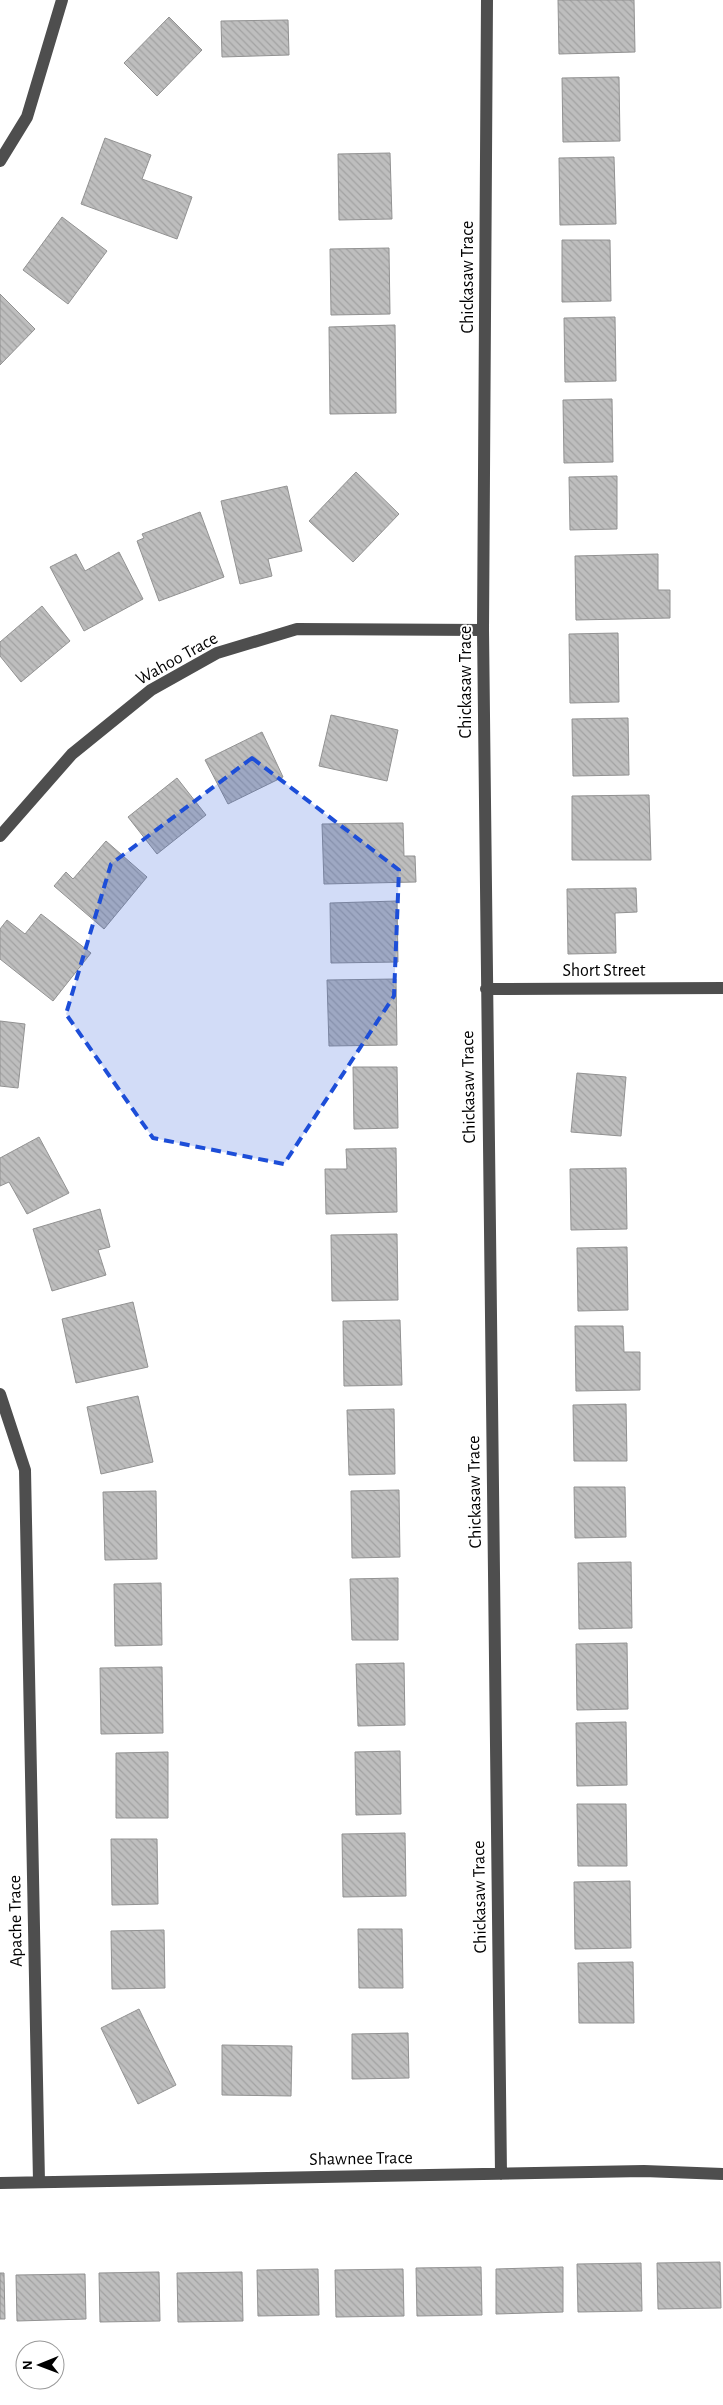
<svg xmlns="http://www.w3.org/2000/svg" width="723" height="2405" viewBox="0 0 723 2405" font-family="'Alegreya Sans',sans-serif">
	<defs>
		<pattern id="building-back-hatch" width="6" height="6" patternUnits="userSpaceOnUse" patternTransform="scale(1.25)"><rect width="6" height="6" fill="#bebebe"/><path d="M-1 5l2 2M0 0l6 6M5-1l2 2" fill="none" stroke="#a2a2a2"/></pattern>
	</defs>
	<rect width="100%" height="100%" fill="#fff"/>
	<path fill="url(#building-back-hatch)" stroke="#929292" d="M558,0H634L635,52L559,54Z
		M169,17L202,50L157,96L124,63Z
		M288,20L289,55L222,57L221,21Z
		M619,77L620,141L563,142L562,78Z
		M105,138L151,155L142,179L192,197L177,239L81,204Z
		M390,153L392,219L339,220L338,154Z
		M614,157L616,224L560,225L559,158Z
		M62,217L107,251L68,304L23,270Z
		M562,240H610L611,301L562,302Z
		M389,248L390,314L331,315L330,249Z
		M0,294L35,329L0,365Z
		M615,317L616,381L565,382L564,318Z
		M395,325L396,413L330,414L329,327Z
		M612,399L613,462L564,463L563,400Z
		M356,472L399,514L353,562L309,521Z
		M617,476V529L570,530L569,477Z
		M287,486L302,551L268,559L272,576L240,584L221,501Z
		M200,512L224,577L159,601L137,541L144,538L142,534Z
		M119,552L143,599L84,631L50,567L76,554L85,571Z
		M658,554V590H670V618L576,620L575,556Z
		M42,606L70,641L21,682L0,656V642Z
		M618,633L619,702L570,703L569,634Z
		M331,715L398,730L387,781L319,766Z
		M628,718L629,775L573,776L572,719Z
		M262,732L283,777L228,804L205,760Z
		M177,778L206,815L157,854L128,817Z
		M649,795L651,860H572V796Z
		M403,823L404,856H415L416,882L324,884L322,824Z
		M106,841L147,877L104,929L54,886L66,872L73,879Z
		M636,888L637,912L615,913L616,953L568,954L567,889Z
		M397,901L398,962L331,963L330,903Z
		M41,914L91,953L53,1001L0,959V929L7,920L25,934Z
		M396,979L397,1045L329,1046L327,980Z
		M0,1021L25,1024L18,1088L0,1086Z
		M353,1067H397L398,1128L354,1129Z
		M577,1073L626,1077L621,1136L571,1132Z
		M39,1137L69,1193L27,1214L9,1182L0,1186V1158Z
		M396,1148L397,1212L326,1214L325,1169H347L346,1149Z
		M626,1168L627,1229L571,1230L570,1169Z
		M100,1209L110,1247L98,1250L106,1275L52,1291L33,1229Z
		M397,1234L398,1300L332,1301L331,1235Z
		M627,1247L628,1310L578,1311L577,1248Z
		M133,1302L148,1367L76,1383L62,1319Z
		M400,1320L402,1385L344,1386L343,1321Z
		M575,1326H623L624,1352H640V1390L576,1391Z
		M138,1396L153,1462L101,1474L87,1407Z
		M626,1404L627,1461H574L573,1405Z
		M394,1409L395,1474L349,1475L347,1410Z
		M574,1487H625L626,1537L575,1538Z
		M399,1490L400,1557L352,1558L351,1491Z
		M156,1491L157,1559L105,1560L103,1492Z
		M631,1562L632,1628L579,1629L578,1563Z
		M398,1578V1640H352L350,1579Z
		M161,1583L162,1645L115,1646L114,1584Z
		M627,1643L628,1709L577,1710L576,1644Z
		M404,1663L405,1725L358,1726L356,1664Z
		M162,1667L163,1733L101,1734L100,1668Z
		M626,1722L627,1785L577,1786L576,1723Z
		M400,1751L401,1814L356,1815L355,1752Z
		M168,1752V1818H116V1753Z
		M577,1804H626L627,1866H578Z
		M405,1833L406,1896L343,1897L342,1834Z
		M111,1839H157L158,1904L112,1905Z
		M630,1881L631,1948L575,1949L574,1882Z
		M358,1929H402L403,1988H359Z
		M164,1930L165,1988L112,1989L111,1931Z
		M633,1962L634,2023H579L578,1963Z
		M139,2009L176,2085L138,2104L101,2028Z
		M408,2033L409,2078L352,2079V2034Z
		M222,2045L292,2046L291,2096L222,2095Z
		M720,2262L721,2308L658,2309L657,2263Z
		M641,2263L642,2311L578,2312L577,2264Z
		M481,2267L482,2315L417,2316L416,2268Z
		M563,2267V2312L496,2314V2269Z
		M318,2269L319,2315L258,2316L257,2270Z
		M403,2269L404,2316L336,2317L335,2270Z
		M159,2272L160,2321L100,2322L99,2273Z
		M242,2272L243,2321L178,2322L177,2273Z
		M0,2273H4L5,2319H0Z
		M85,2274L86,2319L17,2321L16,2275Z"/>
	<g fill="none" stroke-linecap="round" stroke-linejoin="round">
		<path stroke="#4e4e4e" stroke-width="12" d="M487,0L483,630L501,2174
			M0,161L27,117L62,0
			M0,836L72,754L151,690L217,653L297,629L483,630
			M486,989L723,988
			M0,1394L25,1470L39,2182
			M0,2183L644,2171L723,2174"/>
	</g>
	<path fill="#1d4ed8" fill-opacity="0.2" stroke="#1d4ed8" stroke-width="4" stroke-dasharray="10 6" stroke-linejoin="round" d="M252,758L399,870L394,996L284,1164L153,1138L66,1014L111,864Z"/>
	<g text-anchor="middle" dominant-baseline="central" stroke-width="4" stroke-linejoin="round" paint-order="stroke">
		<g font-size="18" fill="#000" stroke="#fff">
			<text transform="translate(468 277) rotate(-90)">Chickasaw Trace</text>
			<text transform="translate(177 659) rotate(-29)">Wahoo Trace</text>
			<text transform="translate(466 682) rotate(-90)">Chickasaw Trace</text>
			<text x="604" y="971">Short Street</text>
			<text transform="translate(469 1087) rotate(-91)">Chickasaw Trace</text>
			<text transform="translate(475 1492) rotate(-91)">Chickasaw Trace</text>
			<text transform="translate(480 1897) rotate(-91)">Chickasaw Trace</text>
			<text transform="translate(16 1921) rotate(-91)">Apache Trace</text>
			<text transform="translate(361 2159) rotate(-1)">Shawnee Trace</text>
		</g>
	</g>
	<g transform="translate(40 2365) rotate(269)"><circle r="24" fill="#ffffff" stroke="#999999"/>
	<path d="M0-4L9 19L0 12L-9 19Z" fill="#000000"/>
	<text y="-8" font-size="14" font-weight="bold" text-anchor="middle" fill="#000000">N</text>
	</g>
</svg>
